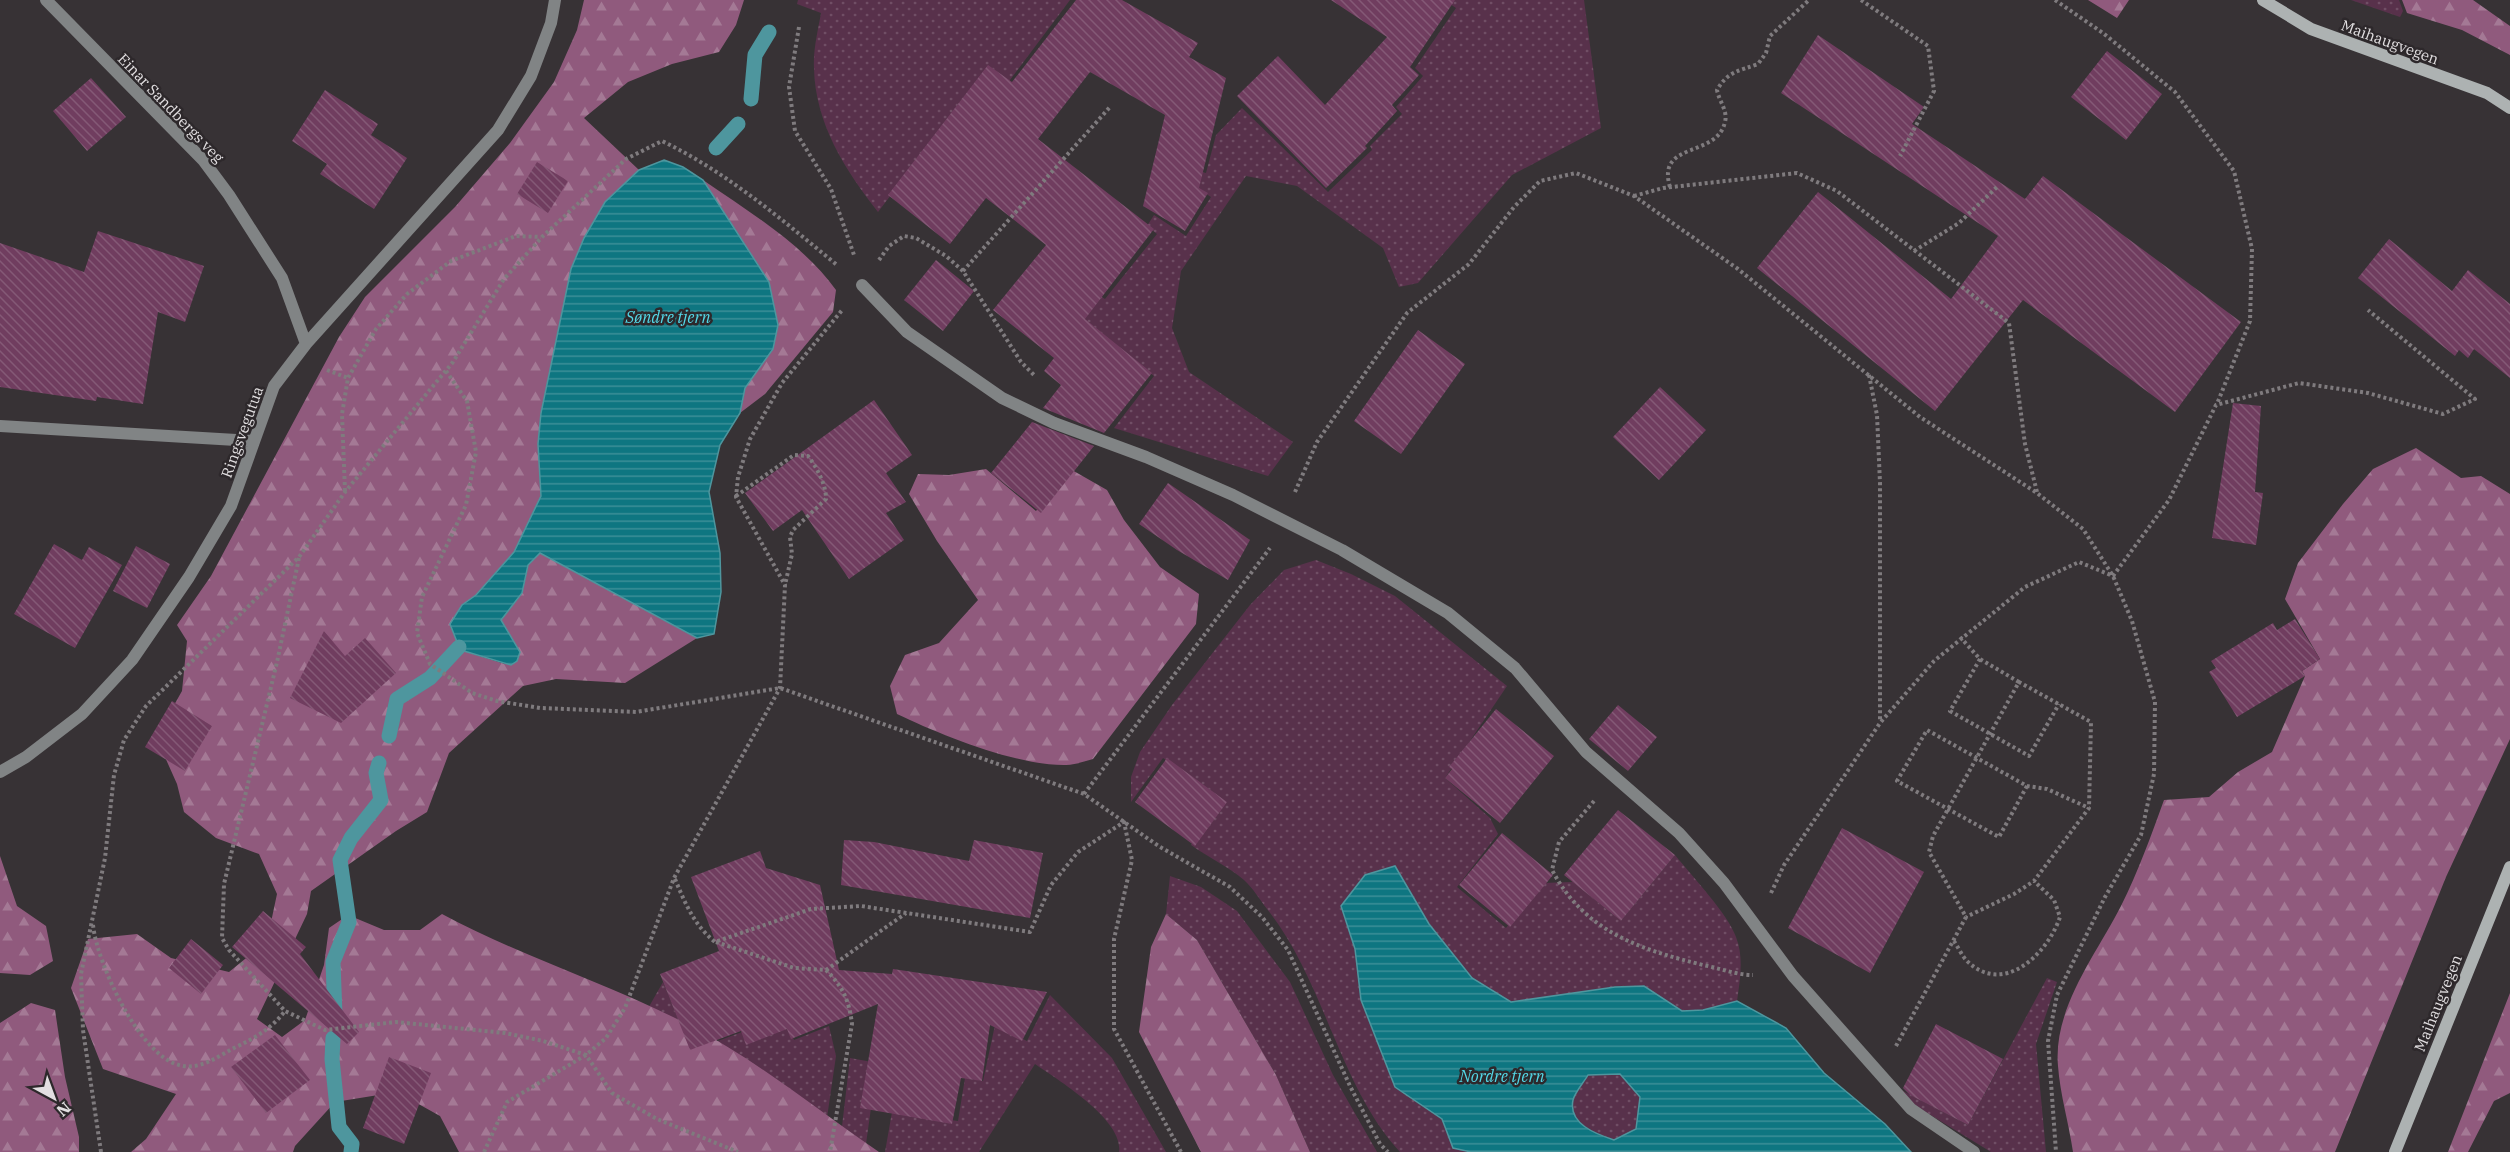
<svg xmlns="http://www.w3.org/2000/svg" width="2510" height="1152" viewBox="0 0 2510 1152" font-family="'IBM Plex Serif',serif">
	<defs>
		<pattern id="grass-dots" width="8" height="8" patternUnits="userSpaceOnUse" patternTransform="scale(1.5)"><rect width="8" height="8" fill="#58314b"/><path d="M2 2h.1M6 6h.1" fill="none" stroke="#704e65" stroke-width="1.8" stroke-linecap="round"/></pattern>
		<pattern id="forest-firs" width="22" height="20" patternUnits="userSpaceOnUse" patternTransform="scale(1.5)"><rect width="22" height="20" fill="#905a7d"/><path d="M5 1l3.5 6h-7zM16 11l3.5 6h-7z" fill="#a47995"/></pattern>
		<pattern id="water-rules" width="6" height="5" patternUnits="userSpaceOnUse" patternTransform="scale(1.5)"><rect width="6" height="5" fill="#0e7681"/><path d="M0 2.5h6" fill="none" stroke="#3c8f98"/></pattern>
		<pattern id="building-back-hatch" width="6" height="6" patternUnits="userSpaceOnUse" patternTransform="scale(1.5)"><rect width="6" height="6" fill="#703d5f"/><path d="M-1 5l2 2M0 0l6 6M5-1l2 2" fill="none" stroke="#845976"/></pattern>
	</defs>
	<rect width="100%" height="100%" fill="#373235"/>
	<path fill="url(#grass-dots)" d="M798,0H1070L1007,84L932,141L878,212C845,170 815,123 814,68C813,50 818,30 821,13L797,4Z
		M1444,0H1584L1601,128L1512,175L1418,283L1399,287L1383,248L1297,186L1246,176L1181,271L1172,328L1189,372L1293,442L1268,476L1114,428L1154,376L1100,334L1071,327L1097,294L1105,299L1157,234L1147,226L1154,215L1186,236L1211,197L1170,171L1171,164L1206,173L1216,135L1242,108L1328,192L1372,150L1370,146L1402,114L1396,107L1423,76L1415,68L1456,8Z
		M2351,0H2399L2403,11L2400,17Z
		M1316,560L1351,574L1395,596L1507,686L1445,778L1490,818L1498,834L1457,887L1506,928L1542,883L1573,882L1621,921L1675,855C1691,875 1728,914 1736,937C1744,957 1740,980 1737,1001L1703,1010L1682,1011L1644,986L1615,987L1511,1002L1472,978L1429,924L1395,866L1341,906L1355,949L1361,1000L1395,1087L1442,1119L1453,1148L1471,1152H1400C1339,1086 1325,982 1267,909C1260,900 1253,888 1244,880C1229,867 1208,857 1191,845L1223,801L1163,758L1131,802V777L1140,752L1172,705L1250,605L1284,570Z
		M1170,876L1201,887L1237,911L1290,982L1333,1075L1377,1152H1310L1276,1075L1197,940L1166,914Z
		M2047,978L2057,982L2036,1044L2046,1152H1991L1911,1103L1901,1090L1968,1125Z
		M663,982L691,1051L742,1032L789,1028L794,1040L829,1026L836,1056L822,1152L621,1056Z
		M1050,995L1112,1058L1166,1152H1119C1124,1120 1058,1080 1035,1064L979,1152H885L892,1112L958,1121L965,1078L983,1081L995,1025L1027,1041Z
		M850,1058L872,1062L871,1108L865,1151L839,1152Z
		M1620,1074L1640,1097L1636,1129L1614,1140C1596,1134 1568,1124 1573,1100C1575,1092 1584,1082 1588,1075Z"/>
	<path fill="url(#forest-firs)" d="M584,0H744L736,25L719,52L672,64L628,82L584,118L639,170L605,202L584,238L571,269L541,413L538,444L541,496L514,552L476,595L462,605L470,653L505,664L520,652L501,620L522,593L528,565L540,553L697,638L625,683L556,679L523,686L449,753L427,812L396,831L311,891L307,914L257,1019L282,1037L305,1020L324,965L329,928L348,915L384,930H420L442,914C522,957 610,984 691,1026C758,1061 817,1110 879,1152H459L440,1116L397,1092L335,1102L295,1146L293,1152H131L146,1139L176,1094L103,1069L71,988L88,939L137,934L171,958L229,972L267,941L277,894L259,854L216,838L184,812L177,784L156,737L182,691L187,641L177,625L211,576L339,337L365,297L455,207L510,143L554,82L577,30Z
		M2088,0H2129L2117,18Z
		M2402,0H2473L2510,26V55L2462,30L2407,13Z
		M703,180C749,212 803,244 836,290L833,312L765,394L740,413L745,388L773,349Z
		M2416,448L2461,478L2481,476L2510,494V739L2446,877L2335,1152H2073C2069,1124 2060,1094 2058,1066C2053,1008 2096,955 2121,906C2138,872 2151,836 2164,800L2209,797L2238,772L2272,752L2305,676L2302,671L2320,659L2285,599L2298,563L2343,504L2373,469Z
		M986,469L1036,511L1072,470L1107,490L1124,520L1160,567L1199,594L1196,624L1093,759C1085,761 1075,765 1066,765C1017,766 941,735 897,714L890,686L905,655L939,643L978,600L937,541L909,494L918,474L949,475Z
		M0,856L17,906L46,926L53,961L30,975L0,973Z
		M1166,914L1197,940L1276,1075L1310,1152H1201L1139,1032L1151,947Z
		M2510,993V1093L2494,1101L2468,1152H2448Z
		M31,1003L55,1010L65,1077L79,1137V1152H0V1023Z"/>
	<path fill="url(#water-rules)" stroke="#4e969e" stroke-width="1.5" fill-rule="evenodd" d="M664,160L683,167L703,180L769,282L778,325L773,349L745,388L740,413L720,445L709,492L720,553L721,592L714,634L697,638L540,553L528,565L522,593L501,620L520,652L517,661L511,665L464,651L459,647L450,624L462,605L476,595L514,552L541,496L538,444L541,413L571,269L584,238L605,202L639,170Z
		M1395,866L1429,924L1472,978L1511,1002L1615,987L1644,986L1682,1011L1703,1010L1737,1001L1786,1028L1824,1073L1885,1124L1911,1152H1471L1453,1148L1442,1119L1395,1087L1361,1000L1355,949L1341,906L1365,875ZM1620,1074L1640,1097L1636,1129L1614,1140C1596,1134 1568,1124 1573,1100C1575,1092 1584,1082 1588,1075Z"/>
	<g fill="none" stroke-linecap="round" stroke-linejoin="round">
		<path stroke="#4e969e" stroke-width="15" d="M751,99L755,55L769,32
			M716,148L738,124
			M389,736L397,699L430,678L459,647
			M335,1015L333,962L349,922L340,860L351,838L381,800L376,773L379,763
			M333,1038L332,1059L339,1127L352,1144L351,1152"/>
	</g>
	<path fill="url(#building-back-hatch)" d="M1076,0H1122L1198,43L1189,57L1226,78L1199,188L1208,193L1185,231L1143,206L1165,115L1090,72L1038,139L1154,229L1085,319L1152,373L1104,433L1043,408L1061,385L1044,371L1054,358L993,310L1046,245L986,198L950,244L888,195L988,65L1012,82Z
		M1331,0H1455L1410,67L1419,75L1392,105L1397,111L1365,146L1367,148L1326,188L1237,96L1278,56L1325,105L1387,37Z
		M1818,35L1924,107L1912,124L2025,199L2043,176L2241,322L2175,412L2023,300L1935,411L1757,268L1818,192L1951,299L1998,236L1781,93Z
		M2107,51L2162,94L2126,140L2071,97Z
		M91,78L126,117L87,151L53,111Z
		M325,90L378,124L371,135L407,158L374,209L320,174L327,164L292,141Z
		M537,162L568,181L548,213L517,194Z
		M98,231L204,266L185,322L158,312L143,404L97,397L96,401L0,387V243L84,272Z
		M2389,239L2452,291L2468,270L2510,304V378L2474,349L2468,358L2459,350L2455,356L2358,278Z
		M936,260L974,291L943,331L904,300Z
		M1418,330L1465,364L1401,454L1354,421Z
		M1660,387L1706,430L1659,480L1613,437Z
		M874,400L912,455L886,473L906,502L886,513L904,540L849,579L802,510L773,531L745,493Z
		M2233,403L2261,406L2255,492L2263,493L2256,545L2212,538Z
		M1032,422L1094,446L1041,513L991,473Z
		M1168,483L1250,540L1228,580L1177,550L1139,524Z
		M54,544L82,560L89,547L122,565L75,648L14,614Z
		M136,546L170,564L147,608L113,591Z
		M2295,619L2320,659L2302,671L2305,676L2237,717L2209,672L2216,668L2211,661L2273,623L2277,630Z
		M324,631L345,656L365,638L396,673L341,723L290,698Z
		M172,701L212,726L185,771L145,747Z
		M1618,705L1657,737L1628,771L1589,739Z
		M1496,709L1554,756L1500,823L1445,778L1452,769L1449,767Z
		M1167,758L1227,802L1195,846L1135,802Z
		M1618,810L1675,855L1621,921L1564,875Z
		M1842,828L1924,872L1870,973L1788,928Z
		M1502,833L1553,875L1510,927L1459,885Z
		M844,840L874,842L969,861L974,840L1043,853L1030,918L841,885Z
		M760,851L766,868L820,885L839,970L892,974L893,969L1047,992L1022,1041L990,1025L982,1081L961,1078L952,1124L860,1108L878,1004L791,1039L787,1029L746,1045L741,1031L690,1050L660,974L719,951L691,877Z
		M263,911L306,947L300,954L359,1032L347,1044L232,947Z
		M191,939L223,965L201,994L169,968Z
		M1936,1024L2003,1059L1968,1125L1910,1095L1903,1088Z
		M275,1035L310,1080L266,1113L231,1067Z
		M389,1057L431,1073L404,1144L363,1128Z"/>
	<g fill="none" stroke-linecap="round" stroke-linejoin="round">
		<path stroke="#7f7b7e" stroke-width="4" stroke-dasharray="3 3" stroke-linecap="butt" d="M1861,0L1928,46L1934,91L1900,156
			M2055,0L2103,33L2175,92L2234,171L2252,249L2250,321L2217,404
			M799,27L789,87L795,131L831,189L854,255
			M1670,187C1656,141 1717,158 1725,122C1728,111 1719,101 1717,90C1728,71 1739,71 1758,64L1766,53L1770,36L1809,0
			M1634,196L1663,188L1797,173L1837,191L2009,323L2025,444L2037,492
			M1914,251L1959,223L1997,187
			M879,260L889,246L904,236L916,238L946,256L963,271L1021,362L1035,376
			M963,271L1110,107
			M327,370L348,378
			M446,371L467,401L476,452L466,505L422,597L417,633L430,664L472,693L497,701L540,708L636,712L780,688L1084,794L1160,847L1230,887L1262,917L1288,950L1350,1086L1380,1144L1388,1152
			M1869,375L1877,415L1880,483V721
			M345,491L342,414L348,378L376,329L407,294L451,261L516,236L541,237
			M1295,492L1317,442L1407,313L1469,264L1514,207L1540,181L1576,173L1634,196L1738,269L1920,417L2037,493L2083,529L2113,576L2132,621L2155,702L2154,774L2141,835L2105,897L2057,995L2048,1041L2056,1152
			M736,496L794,455L808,456C817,468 826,484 826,499L793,530L790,537L792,554L785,585
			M299,558L277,662L224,884L222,938L229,950L285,1011L325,1030L396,1022L505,1033L543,1041L586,1055L612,1093L657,1119L738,1152
			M1960,637L1980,659L2019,682
			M1980,659L1950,711L2029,756L2059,704
			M2027,786L1999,837L1897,781L1927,730L2027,786L2047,789L2089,808
			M1084,794L1270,548
			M1594,801L1559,842L1552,870C1585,932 1639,949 1703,965C1719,968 1736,975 1753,975
			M675,879C685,903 694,925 715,942L811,909L861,906L1030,932L1051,885L1078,852L1124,822L1132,860L1114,939V1029L1181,1152
			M1771,893L1784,865L1880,723L1934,661L2025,587L2079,562L2113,576L2169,500L2216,405L2299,383L2368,393L2443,414L2475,399L2368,310
			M93,925C97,963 139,1055 179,1065C199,1071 217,1057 234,1048C255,1038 271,1029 285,1011
			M1954,941C1958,947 1962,956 1967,961C2004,997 2048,953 2060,917L2054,900L2034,881
			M716,942L794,968L826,970C843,987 849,1000 852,1024L830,1152
			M826,970L906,913
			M1896,1046L1966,917L1929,852L1933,836L2019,682L2091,722L2089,808L2034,881L2014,894L1966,917
			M101,1152L83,1030L81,974L105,858L114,775L124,740L146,706L299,557L345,492L453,362L504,279L542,237L626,159L662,141C728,173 781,219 837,265
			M484,1152L507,1102L586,1055L606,1038L625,1008L674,878L780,688L785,585L736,497L738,477L750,439L782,383L843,309"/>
		<path stroke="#818485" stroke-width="12" d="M862,285L907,332L1002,398L1054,423L1146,457L1233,495L1342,550L1448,613L1515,668L1586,752L1679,833L1724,883L1793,976L1911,1109L1974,1152"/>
		<path stroke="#818485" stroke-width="12" d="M46,0L203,160L229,195L282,278L306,344
			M0,426L253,441
			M0,772L26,757L82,714L132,660L189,577L231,506L274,386L306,344L498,130L531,76L551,23L555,0"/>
		<path stroke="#adb2b2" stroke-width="12" d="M2263,0L2311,29L2487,93L2510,108
			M2395,1152L2510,867"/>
	</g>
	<g text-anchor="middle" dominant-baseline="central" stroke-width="5" stroke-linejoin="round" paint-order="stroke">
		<g font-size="15" fill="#e2dfe1" stroke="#2d282b">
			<text transform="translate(2390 42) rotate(20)">Maihaugvegen</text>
			<text transform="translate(171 108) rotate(46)">Einar Sandbergs veg</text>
			<text transform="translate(242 432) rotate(-70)">Ringsvegutua</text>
			<text transform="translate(2438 1003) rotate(-68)">Maihaugvegen</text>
		</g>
		<g font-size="16" font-style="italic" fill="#53d8e7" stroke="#2d282b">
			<text x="668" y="317">Søndre tjern</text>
			<text x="1502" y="1076">Nordre tjern</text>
		</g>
	</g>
	<g transform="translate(54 1098) rotate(139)" stroke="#2d282b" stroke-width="4.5" paint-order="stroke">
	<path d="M0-4.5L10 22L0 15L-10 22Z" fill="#e2dfe1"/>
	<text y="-9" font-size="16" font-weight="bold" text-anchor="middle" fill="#e2dfe1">N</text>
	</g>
</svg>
